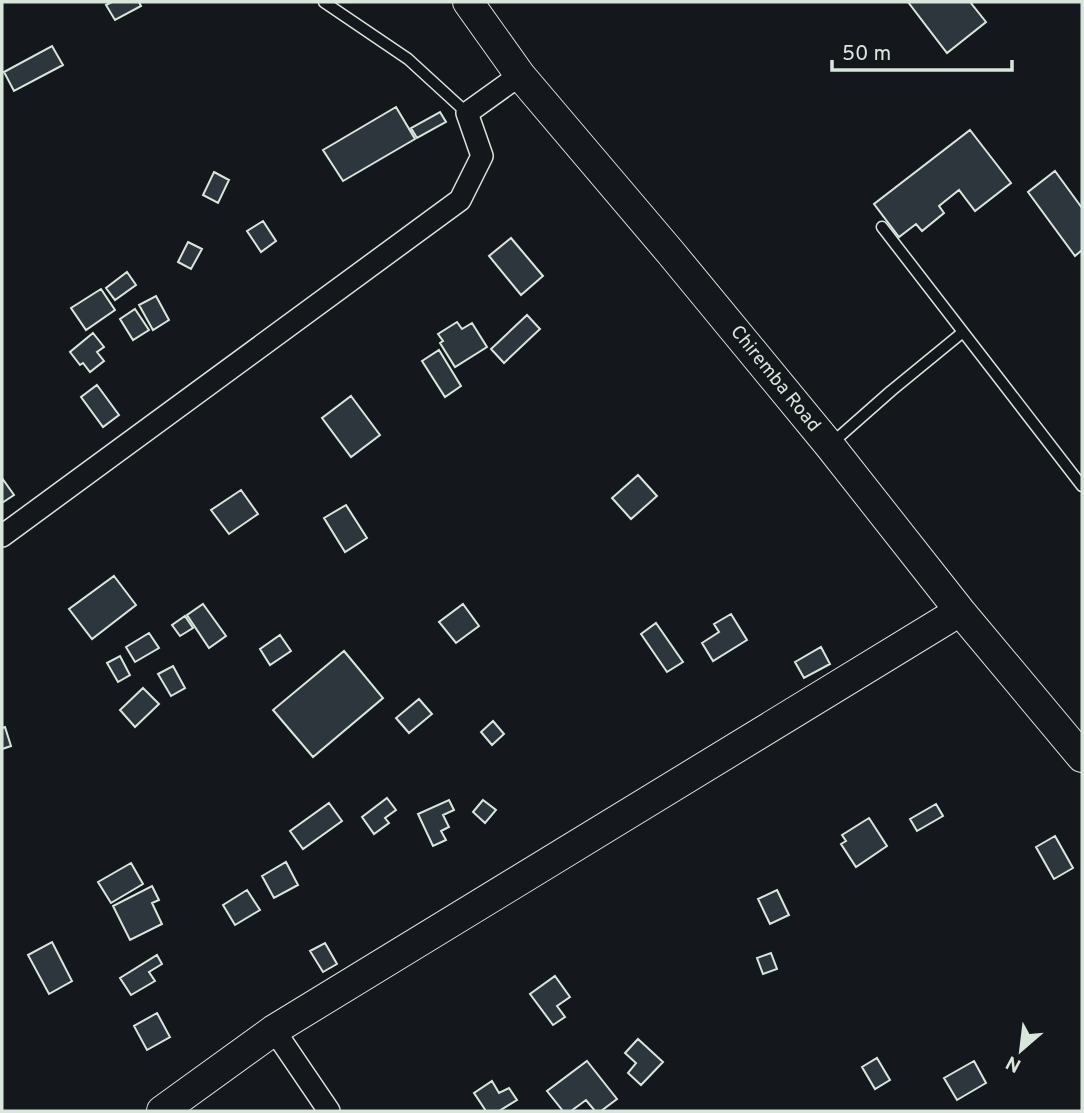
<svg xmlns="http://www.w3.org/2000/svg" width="1084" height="1113" viewBox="0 0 1084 1113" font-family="Overpass,sans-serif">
	<rect width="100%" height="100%" fill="#14181c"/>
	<path fill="#2c363c" stroke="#d8e6dc" stroke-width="2" d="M112,2H139L141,6L115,20L106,5Z
		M908,2H970L986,22L947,53Z
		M52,46L63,65L14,91L4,72Z
		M396,107L415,139L343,181L323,150Z
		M440,112L446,122L417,138L411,128Z
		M970,130L1011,183L975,211L959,190L939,206L944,213L922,231L916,224L899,237L874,204Z
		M1055,171L1082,208V250L1075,256L1028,192Z
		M214,172L229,180L218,203L203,195Z
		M263,221L276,241L261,252L247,231Z
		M511,238L543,276L521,295L489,256Z
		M188,242L202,249L191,269L178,262Z
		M127,272L136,285L115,300L106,288Z
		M101,289L115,310L86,330L71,308Z
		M156,296L169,320L153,330L139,305Z
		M135,309L149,330L133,340L120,319Z
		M527,315L540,329L504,363L491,349Z
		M457,322L462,329L472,323L487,347L455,367L440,343L443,341L438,334Z
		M93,333L104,347L97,352L104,361L90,372L83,363L80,365L70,352Z
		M439,350L461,386L445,397L422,361Z
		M97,385L119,415L103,427L81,397Z
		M351,396L380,435L351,457L322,418Z
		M638,475L657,496L631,519L612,498Z
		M2,478L14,495L2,503Z
		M241,490L258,514L229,534L211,510Z
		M346,505L367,538L345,552L324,518Z
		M114,576L136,605L92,639L69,609Z
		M203,604L226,636L209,648L187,615Z
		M463,604L479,626L456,643L439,622Z
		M731,614L747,640L713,661L702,643L719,632L714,624Z
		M185,616L193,628L180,636L172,625Z
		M656,623L683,662L667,672L641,634Z
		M149,633L159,648L135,662L126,647Z
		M280,635L291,651L270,665L260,649Z
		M821,647L830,664L804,678L795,662Z
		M344,651L383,698L313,757L273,710Z
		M120,656L130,675L118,682L107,663Z
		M173,666L185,688L171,696L158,674Z
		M143,688L159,704L135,727L120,710Z
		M419,699L432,714L409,733L396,718Z
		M493,721L504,734L492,745L481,732Z
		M5,727L11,746L2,749V728Z
		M387,798L396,810L385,818L389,823L374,834L362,817Z
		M449,800L454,810L443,815L449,827L441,831L446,840L433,846L418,814Z
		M483,800L496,810L485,823L473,812Z
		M329,803L342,821L303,849L290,831Z
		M936,804L943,816L917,831L910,819Z
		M869,818L887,846L856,867L841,844L846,841L842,835Z
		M1055,836L1073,868L1054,879L1036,847Z
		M286,862L298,885L274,898L262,876Z
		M131,863L143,884L111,903L98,882Z
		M152,886L159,900L152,903L162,924L130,940L113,906Z
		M247,890L260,910L235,925L223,905Z
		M777,890L789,915L770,924L758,899Z
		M52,942L72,981L49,994L28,955Z
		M325,943L337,964L323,972L310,951Z
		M771,953L777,969L763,974L757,958Z
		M157,955L162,964L149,972L155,981L131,995L120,978Z
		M555,976L570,997L557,1006L565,1017L553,1025L530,994Z
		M157,1013L170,1037L147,1050L134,1026Z
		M638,1039L663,1062L641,1085L628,1073L636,1063L625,1053Z
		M877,1058L890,1080L875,1089L862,1067Z
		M587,1061L617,1099L601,1111H595L586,1100L571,1111H563L547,1091Z
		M974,1061L986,1083L957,1100L944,1078Z
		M492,1081L499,1093L509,1088L517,1100L499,1111H486L474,1093Z"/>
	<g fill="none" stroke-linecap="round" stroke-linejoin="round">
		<defs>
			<path id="lane" d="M324,2L408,59L467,113
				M882,227L1082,486
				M832,443L891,391L963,332"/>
			<path id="street" d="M2,536L460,200L482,156L467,113L520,75
				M274,1030L329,1111"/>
			<path id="secondary" d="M468,2L520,75L671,253L830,446L960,611L1082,757
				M162,1111L274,1030L960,611"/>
		</defs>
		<use href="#lane" stroke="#d8e6dc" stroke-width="13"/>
		<use href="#street" stroke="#d8e6dc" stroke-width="24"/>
		<use href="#secondary" stroke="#d8e6dc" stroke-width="32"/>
		<use href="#lane" stroke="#14181c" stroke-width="10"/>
		<use href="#street" stroke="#14181c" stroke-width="21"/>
		<use href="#secondary" stroke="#14181c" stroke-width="30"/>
	</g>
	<g text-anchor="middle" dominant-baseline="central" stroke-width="5" stroke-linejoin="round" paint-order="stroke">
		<g font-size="19" fill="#d8e6dc" stroke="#14181c">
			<text transform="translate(775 379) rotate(51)">Chiremba Road</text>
		</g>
	</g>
	<rect width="1084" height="1113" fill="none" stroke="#d8e6dc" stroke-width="7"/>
	<g transform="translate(1021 1050) rotate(208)" stroke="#14181c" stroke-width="5" paint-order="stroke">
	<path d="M0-5L12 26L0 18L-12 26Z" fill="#d8e6dc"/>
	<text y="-10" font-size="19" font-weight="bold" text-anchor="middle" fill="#d8e6dc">N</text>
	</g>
	<path d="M832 60v10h180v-10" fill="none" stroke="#d8e6dc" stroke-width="3.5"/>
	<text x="842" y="60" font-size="21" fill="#d8e6dc" stroke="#14181c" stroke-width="5" paint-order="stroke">50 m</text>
</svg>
